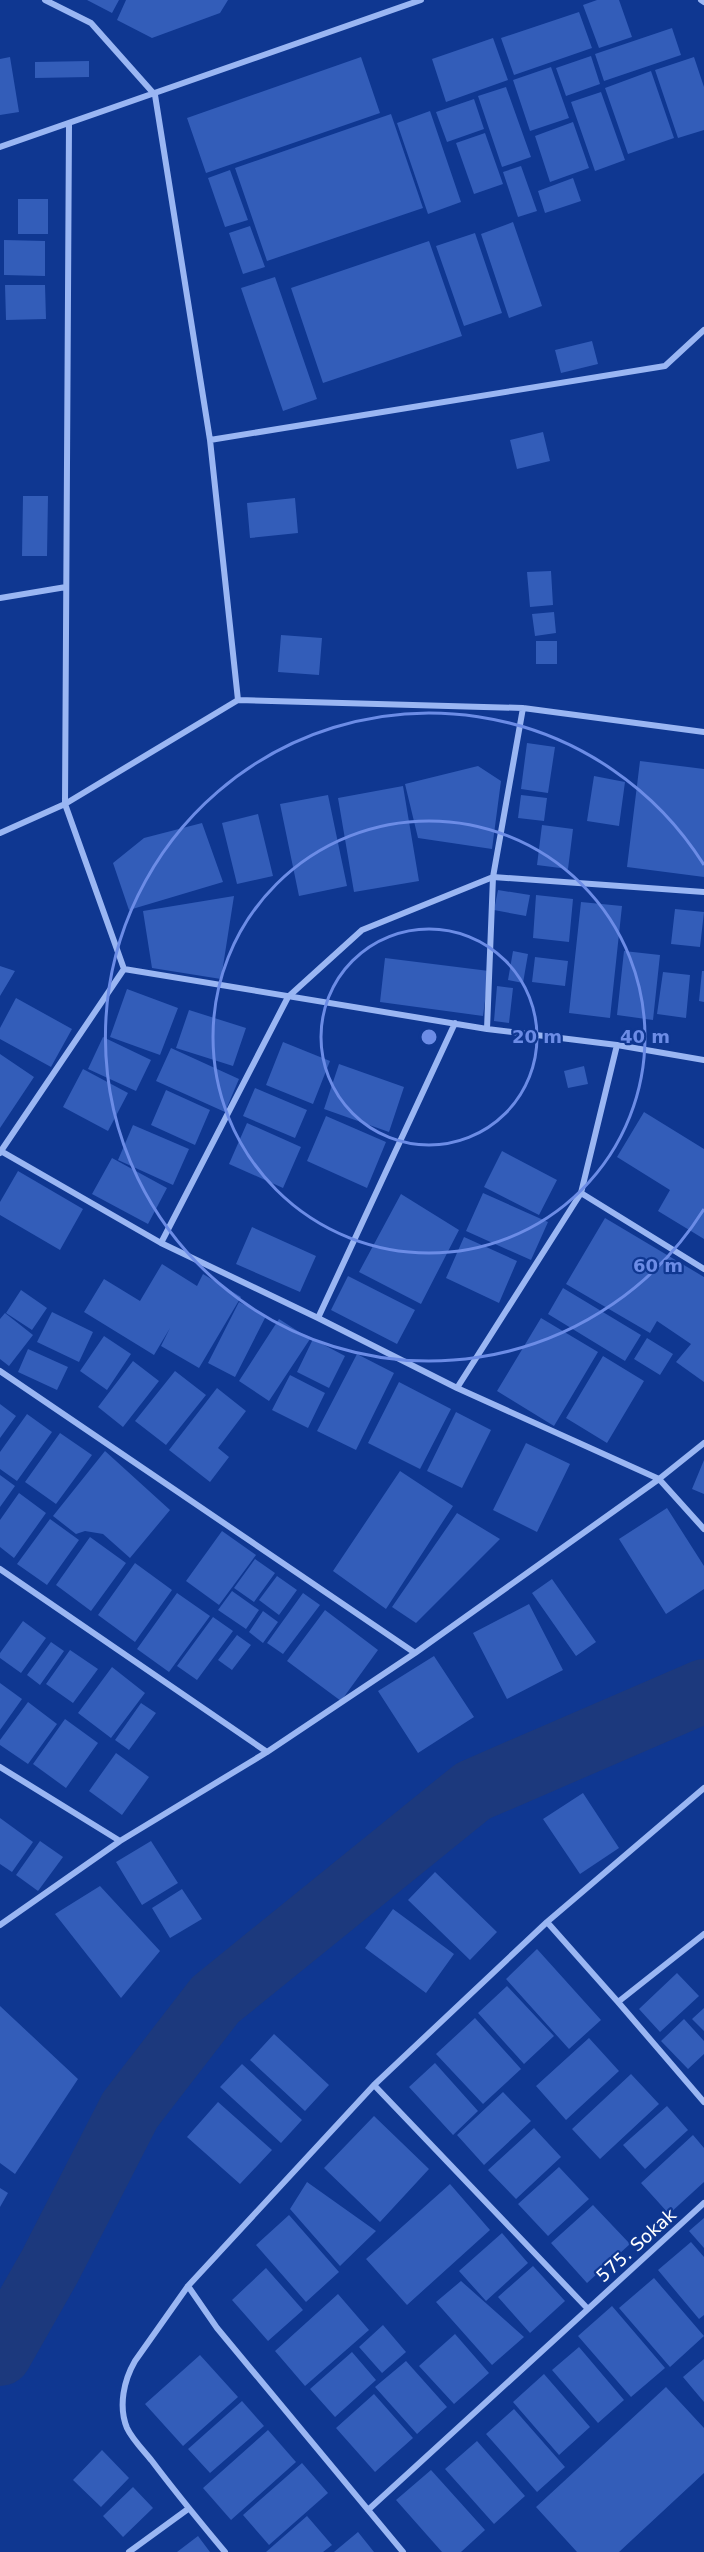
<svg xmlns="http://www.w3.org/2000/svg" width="704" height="2552" viewBox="0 0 704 2552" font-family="'DejaVu Sans',sans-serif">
	<rect width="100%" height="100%" fill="#0f3791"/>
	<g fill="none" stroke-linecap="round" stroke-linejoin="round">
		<path stroke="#1c397d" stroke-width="64" d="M0,2354L50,2266L130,2110L215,2000L473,1791L704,1691"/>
	</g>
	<path fill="#335db9" d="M87,0H119L112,13Z
		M126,0H228L220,13L152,38L117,20Z
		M597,0H619L632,37L599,48L583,5Z
		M579,12L592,48L514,75L501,38Z
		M672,28L681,55L604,81L595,54Z
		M493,38L508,80L446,102L432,59Z
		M591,56L600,84L566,96L556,68Z
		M10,57L19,112L0,115V59Z
		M361,57L380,113L206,173L187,118Z
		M694,57L704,87V130L678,138L655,70Z
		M89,61V77L35,78V62Z
		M551,67L569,118L530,131L513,80Z
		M651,71L674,138L628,154L605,88Z
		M506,87L531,157L502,167L478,96Z
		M601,92L625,160L595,171L571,102Z
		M474,99L484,129L447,142L436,112Z
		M430,111L461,202L428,214L397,123Z
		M391,114L423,208L267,261L235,168Z
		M573,122L589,168L550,182L535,136Z
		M485,133L503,184L474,194L456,143Z
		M521,166L537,211L518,217L503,172Z
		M230,170L248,220L225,227L208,178Z
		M573,178L581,201L545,213L538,191Z
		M18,199H48V234H18Z
		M513,222L542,306L509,318L481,234Z
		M250,226L265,267L243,274L229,233Z
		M475,233L502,313L464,326L436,246Z
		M4,240L45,241V276L4,275Z
		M429,241L462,336L323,383L291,288Z
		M275,277L317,399L283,411L241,288Z
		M5,285H45L46,319L6,320Z
		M592,341L598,364L561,373L555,350Z
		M543,432L550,461L517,469L510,440Z
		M23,496H48L47,556H22Z
		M295,498L298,533L250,538L247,503Z
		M551,571L553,605L530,607L527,572Z
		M554,612L556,633L535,636L532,614Z
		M281,635L322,638L319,675L278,672Z
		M536,641H557V664H536Z
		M527,743L555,747L548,793L521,789Z
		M640,761L704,769V877L627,867Z
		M478,766L501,781L492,849L418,838L405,784Z
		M594,776L625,782L619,826L587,821Z
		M403,786L419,881L354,892L338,798Z
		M328,795L347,886L299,896L280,804Z
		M521,795L547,798L544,821L518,818Z
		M258,814L273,876L237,884L222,823Z
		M202,823L223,882L129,910L113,863L144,838Z
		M542,825L573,829L568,869L537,865Z
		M498,890L530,895L526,916L494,910Z
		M536,895L573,899L569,942L533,938Z
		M234,896L221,979L152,968L143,911Z
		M581,902L622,906L610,1018L569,1013Z
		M675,909L704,912L700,947L671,944Z
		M513,951L528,954L523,983L508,980Z
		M624,951L660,955L653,1020L617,1015Z
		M535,957L568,961L565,986L532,982Z
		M385,958L489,971L483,1016L380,1002Z
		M0,966L15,971L0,996Z
		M702,971H704V1002L699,1001Z
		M663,972L690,975L686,1018L657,1014Z
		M497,986L513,988L509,1023L494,1021Z
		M127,989L178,1008L160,1055L110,1037Z
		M16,998L72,1029L51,1067L0,1039V1028Z
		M189,1010L246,1028L233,1066L176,1048Z
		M103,1037L151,1060L136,1091L88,1069Z
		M283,1042L330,1061L313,1104L266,1085Z
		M171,1048L239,1079L225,1112L156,1081Z
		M0,1054L34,1077L0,1128Z
		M339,1064L404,1087L389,1132L324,1109Z
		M584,1066L588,1084L568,1088L564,1071Z
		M83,1069L128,1093L108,1131L63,1107Z
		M255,1088L307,1110L295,1138L243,1116Z
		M166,1090L210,1110L195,1145L151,1125Z
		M644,1112L704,1149V1239L658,1211L670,1190L617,1157Z
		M326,1116L386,1142L367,1188L307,1161Z
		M247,1123L301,1147L283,1188L229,1164Z
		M133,1125L189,1149L173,1185L118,1160Z
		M502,1151L557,1180L539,1215L484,1187Z
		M112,1158L167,1188L148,1224L92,1194Z
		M18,1171L83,1209L60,1250L0,1215V1202Z
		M483,1193L548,1222L531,1260L466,1231Z
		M401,1194L459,1230L421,1304L359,1272Z
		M605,1218L704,1277V1382L676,1362L691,1344L657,1321L650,1333L566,1284Z
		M252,1227L316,1256L300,1292L236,1264Z
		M464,1237L517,1261L499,1303L446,1278Z
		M162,1264L197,1286L203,1274L241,1297L199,1368L161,1346L170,1328L154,1355L84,1312L104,1279L140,1301Z
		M348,1276L415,1310L397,1344L331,1310Z
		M563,1288L641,1335L625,1361L548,1314Z
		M21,1290L47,1308L32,1330L6,1313Z
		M239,1302L266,1316L235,1377L208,1363Z
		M52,1312L93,1332L79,1362L37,1342Z
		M5,1313L33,1335L9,1366L0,1359V1319Z
		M541,1318L598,1352L554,1426L497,1391Z
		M279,1319L310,1339L269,1401L239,1381Z
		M104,1336L131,1354L107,1390L80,1371Z
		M647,1338L673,1354L660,1375L634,1359Z
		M313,1339L345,1356L329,1388L297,1372Z
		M28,1349L68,1367L57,1390L18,1372Z
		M357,1354L394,1373L356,1450L317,1431Z
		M603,1356L644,1381L607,1443L566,1418Z
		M133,1361L159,1381L123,1427L98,1407Z
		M175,1371L206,1395L166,1445L135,1421Z
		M290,1375L325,1393L308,1428L272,1410Z
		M399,1382L451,1409L420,1469L368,1443Z
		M217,1388L246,1411L218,1448L229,1457L210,1482L169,1450Z
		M0,1404L16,1416L0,1438Z
		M456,1412L491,1430L462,1488L427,1471Z
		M27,1414L52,1432L17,1481L0,1469V1452Z
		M60,1433L92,1455L56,1504L25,1482Z
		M526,1443L570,1464L537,1532L493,1510Z
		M105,1451L170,1510L130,1558L103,1534L85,1531L76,1534L53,1516Z
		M704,1460V1494L692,1489Z
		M400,1471L453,1506L386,1609L333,1571Z
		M0,1475L15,1486L0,1507Z
		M19,1493L46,1513L14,1558L0,1547V1520Z
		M667,1508L704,1566V1589L666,1614L619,1539Z
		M457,1513L500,1539L416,1623L392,1607Z
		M50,1519L79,1540L47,1585L17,1564Z
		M222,1531L256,1555L219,1605L186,1581Z
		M90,1537L126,1563L91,1611L56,1585Z
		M255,1559L275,1573L254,1602L234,1588Z
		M135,1563L172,1590L135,1642L98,1615Z
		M277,1576L297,1590L279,1615L259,1600Z
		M552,1579L596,1642L576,1656L532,1593Z
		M232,1591L259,1610L246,1629L218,1610Z
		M177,1593L210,1616L169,1672L137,1649Z
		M303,1593L320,1605L283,1654L267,1643Z
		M529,1604L563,1670L507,1699L473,1633Z
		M325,1610L378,1650L341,1701L287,1661Z
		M263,1611L278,1622L263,1643L249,1632Z
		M213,1617L233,1631L197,1680L177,1666Z
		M23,1621L46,1638L21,1673L0,1658V1653Z
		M237,1635L251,1645L232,1670L218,1660Z
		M51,1642L64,1651L40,1685L27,1675Z
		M70,1650L98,1669L73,1703L46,1684Z
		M434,1656L474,1717L418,1753L378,1691Z
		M112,1667L145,1693L111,1738L78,1713Z
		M0,1683L22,1699L0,1730Z
		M28,1702L57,1724L28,1764L0,1745V1740Z
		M141,1703L156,1713L129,1750L115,1740Z
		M65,1719L98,1743L66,1788L33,1764Z
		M116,1753L149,1777L122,1815L89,1791Z
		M583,1793L619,1848L580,1874L543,1819Z
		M0,1818L33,1842L12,1872L0,1864Z
		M40,1841L63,1857L38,1891L16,1875Z
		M151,1841L178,1883L142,1905L116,1862Z
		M435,1872L497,1932L470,1960L408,1900Z
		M100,1886L160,1951L121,1998L55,1914Z
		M182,1889L202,1919L170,1938L152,1908Z
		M393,1909L454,1954L426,1993L365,1948Z
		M537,1949L601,2020L569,2049L506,1979Z
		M677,1973L699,1996L660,2032L639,2009Z
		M507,1986L554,2036L524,2064L478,2013Z
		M0,2006L78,2079L15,2174L0,2163Z
		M704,2008V2031L692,2019Z
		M475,2018L521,2069L483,2104L436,2054Z
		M684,2019L704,2041V2054L688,2069L661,2041Z
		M274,2034L329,2085L305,2111L250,2060Z
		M589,2038L619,2071L566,2120L536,2086Z
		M435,2063L478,2111L453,2135L409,2087Z
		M242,2064L302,2120L281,2143L220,2087Z
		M631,2074L659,2104L600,2159L572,2129Z
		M503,2092L531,2121L484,2165L457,2135Z
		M218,2102L272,2150L240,2184L187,2137Z
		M667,2106L688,2130L645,2169L623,2145Z
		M374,2116L429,2169L380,2222L324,2168Z
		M534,2128L561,2157L516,2199L488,2170Z
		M693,2135L704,2148V2182L669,2214L641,2183Z
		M559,2167L589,2199L548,2236L518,2204Z
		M307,2182L376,2231L340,2266L290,2209Z
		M450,2184L490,2230L407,2305L366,2259Z
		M0,2188L8,2193L0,2207Z
		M593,2205L630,2244L587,2283L551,2243Z
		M289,2215L339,2272L306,2302L256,2245Z
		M704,2218V2248L689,2231Z
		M502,2233L528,2263L486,2301L459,2271Z
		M691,2242L704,2257V2315L699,2319L658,2270Z
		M533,2266L565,2301L530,2333L498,2297Z
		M266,2268L303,2310L268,2341L232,2300Z
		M654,2278L704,2336L670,2367L619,2308Z
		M461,2281L524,2337L492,2365L436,2302Z
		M338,2294L369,2330L305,2386L275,2351Z
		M612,2306L665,2368L631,2397L578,2336Z
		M383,2325L406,2352L382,2373L359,2347Z
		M455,2334L489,2373L454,2404L419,2366Z
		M579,2347L624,2400L598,2423L552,2370Z
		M352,2352L376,2380L335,2417L310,2389Z
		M200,2355L238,2397L183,2446L145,2404Z
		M704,2359V2402L683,2377Z
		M406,2361L447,2407L417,2434L375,2387Z
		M544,2374L590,2427L559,2455L513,2402Z
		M666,2387L704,2428V2473L619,2552H577L536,2507Z
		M374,2394L413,2438L375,2472L336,2428Z
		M242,2401L264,2426L210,2473L188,2449Z
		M514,2409L565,2467L537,2492L486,2434Z
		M268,2430L296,2462L231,2520L203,2488Z
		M477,2441L525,2496L494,2524L445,2469Z
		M102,2450L129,2478L101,2507L73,2480Z
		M302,2463L328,2493L269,2545L243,2515Z
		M431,2470L485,2530L461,2552H442L396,2500Z
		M133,2487L153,2508L123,2537L103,2516Z
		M307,2516L332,2545L323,2552H266Z
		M358,2532L374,2552H334Z
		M198,2536L210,2552H177Z"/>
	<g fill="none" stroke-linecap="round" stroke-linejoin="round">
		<path stroke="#9ab6f3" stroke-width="6" d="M45,0L91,23L155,95L210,440L238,700L523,708L704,732
			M701,0L704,2
			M0,147L421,0
			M210,440L665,366L704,330
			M0,598L66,587
			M0,833L65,804L238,700
			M124,969L487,1029L617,1045L704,1060
			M487,1029L493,877L523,708
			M617,1045L581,1193L704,1269
			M1,1151L124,969L65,804L69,125
			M0,1153L1,1151L161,1243L318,1318L457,1388L659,1479L704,1529
			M161,1243L288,997L362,930L493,877L704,892
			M318,1318L455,1023
			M0,1371L415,1653L659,1479L704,1443
			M457,1388L581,1193
			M0,1569L267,1752
			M0,1767L120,1841
			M547,1922L618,2002L704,1934
			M0,1925L120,1841L267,1752L415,1653
			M618,2002L704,2102
			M374,2085L588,2309
			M188,2286L217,2328L403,2552
			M368,2510L704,2203
			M129,2552L188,2509
			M225,2552C200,2522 176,2493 152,2461C144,2451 132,2439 127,2428C118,2406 124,2380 135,2361L188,2286L374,2085L547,1922L704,1788"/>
	</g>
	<g fill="none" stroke="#6c8ce6" stroke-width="3">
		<circle cx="429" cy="1037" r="108"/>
		<circle cx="429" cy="1037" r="216"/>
		<path d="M704 1209A324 324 0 1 1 704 865"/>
	</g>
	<g text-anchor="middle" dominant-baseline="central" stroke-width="4.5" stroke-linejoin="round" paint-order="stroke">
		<g font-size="18" fill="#fff" stroke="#0f3791">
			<text transform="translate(636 2245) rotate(-42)">575. Sokak</text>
		</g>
	</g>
	<circle cx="429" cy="1037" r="9" fill="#6c8ce6" stroke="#0f3791" stroke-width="3"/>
	<g font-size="18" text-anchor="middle" font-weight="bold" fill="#6c8ce6" stroke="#0f3791" stroke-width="4.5" stroke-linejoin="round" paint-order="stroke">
		<text x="537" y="1043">20 m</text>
		<text x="645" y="1043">40 m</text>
		<text x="658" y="1272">60 m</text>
	</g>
</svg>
